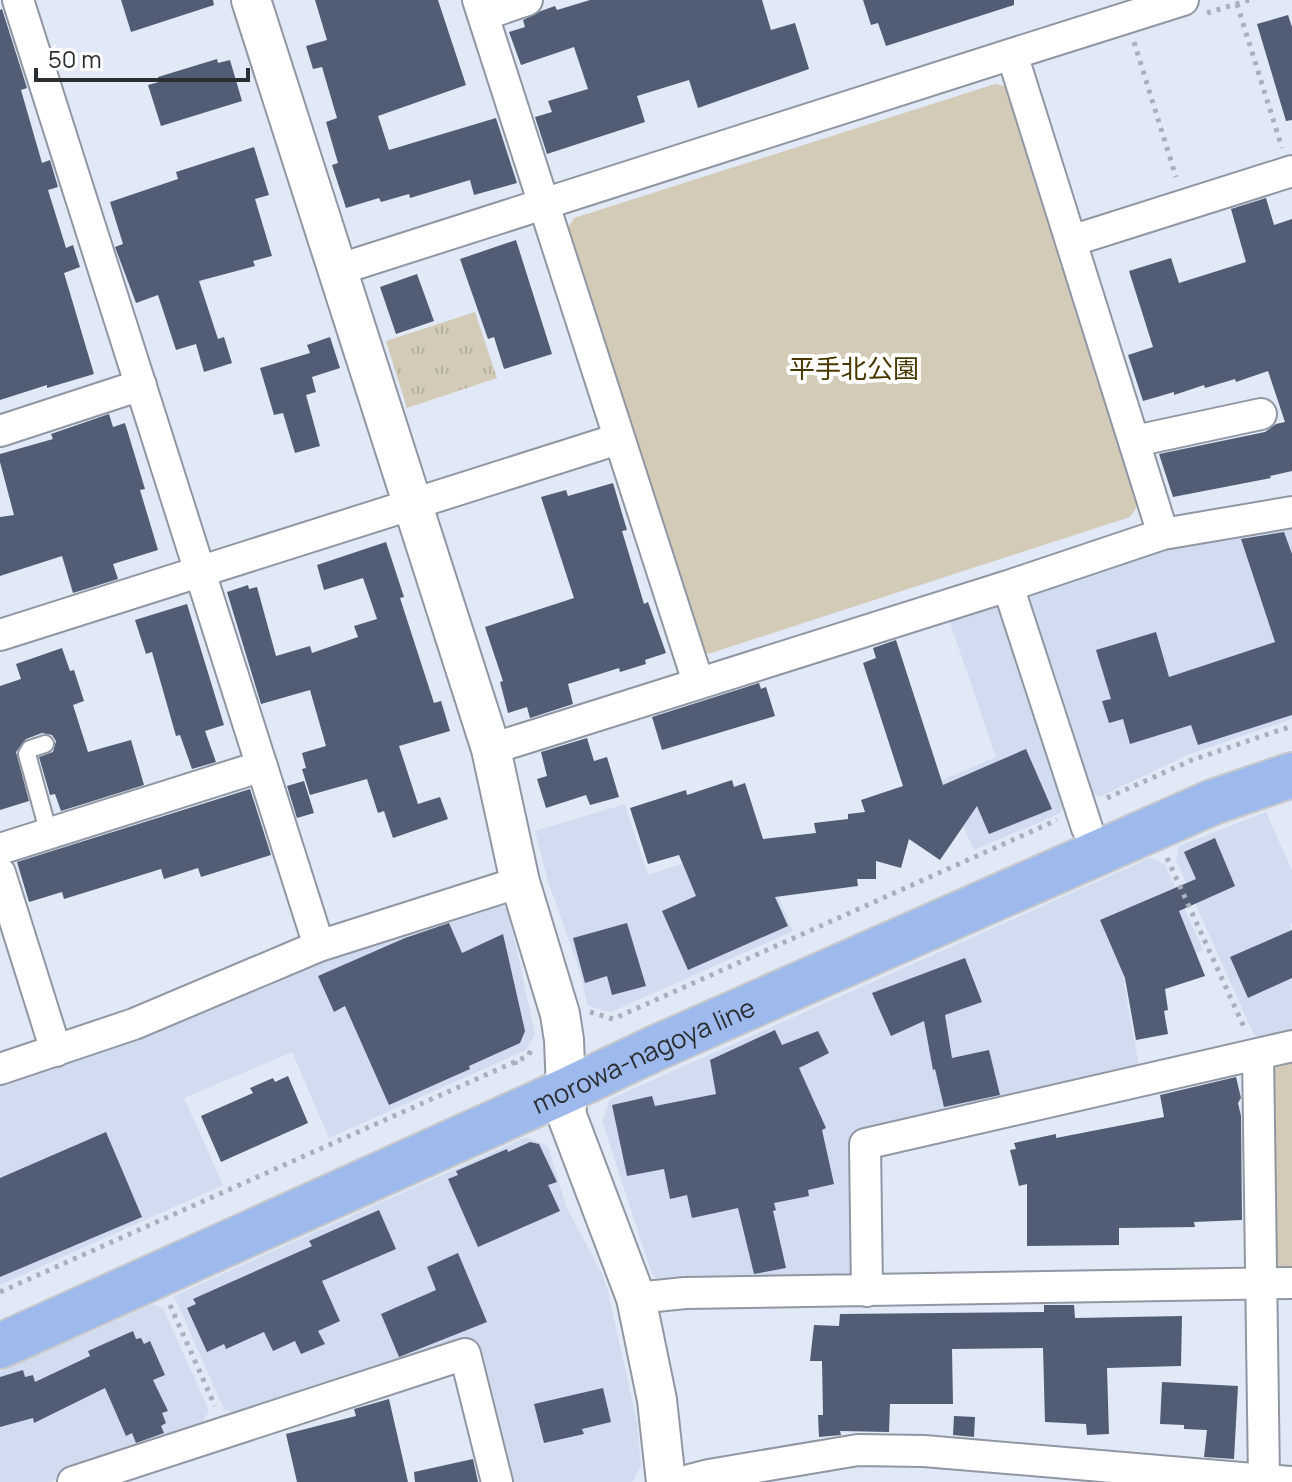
<svg xmlns="http://www.w3.org/2000/svg" width="1292" height="1482" viewBox="0 0 1292 1482" font-family="Manrope,'Noto Sans JP',sans-serif">
	<defs>
		<pattern id="grass-tufts" width="24" height="20" patternUnits="userSpaceOnUse" patternTransform="scale(2)"><rect width="24" height="20" fill="#d3cbb8"/><path d="M3 7l-1-3M5 7V3M7 7l1-3M15 17l-1-3M17 17v-4M19 17l1-3" fill="none" stroke="#b5af9f"/></pattern>
	</defs>
	<rect width="100%" height="100%" fill="#e1e9f6"/>
	<path fill="#d2dcf0" d="M1292,523V719L1190,754L1099,797L1087,790L1027,602L1034,592L1166,543Z
		M992,604L1006,612L1064,801L1061,813L974,850L942,780L996,757L948,617Z
		M625,804L648,875L754,840L793,931L611,1012L588,1006L578,966L548,881L535,831Z
		M1266,812L1292,871V923L1289,925L1292,931V1036L1268,1041L1254,1035L1176,860L1179,846Z
		M1150,858L1165,864L1203,950L1124,984L1140,1071L852,1133L856,1269L843,1280L659,1282L652,1274L602,1121L610,1099Z
		M494,901L508,909L535,1034L526,1050L329,1138L292,1052L184,1098L223,1185L0,1285V1079L330,953Z
		M526,1137L548,1146L566,1206L603,1276L608,1292L637,1422L641,1466L632,1482H504L469,1342L245,1416L224,1409L174,1296Z
		M153,1304L163,1308L209,1411L196,1434L49,1482H0V1372Z"/>
	<path fill="url(#grass-tufts)" d="M475,312L497,378L407,408L386,341Z"/>
	<path fill="#d3cbb8" d="M995,84L1009,87L1141,501L1130,517L708,654L698,649L566,231L574,218Z
		M1292,1055V1273H1277L1267,1262L1265,1070Z"/>
	<path fill="#505d74" d="M121,0H213L214,5L131,32Z
		M315,0H438L466,85L378,116L389,150L496,118L517,183L474,195L470,180L410,198L409,194L381,202L379,198L346,208L332,165L338,163L326,122L337,118L322,67L313,69L306,46L327,40Z
		M590,0H762L771,30L795,23L809,69L698,108L689,80L637,96L645,122L547,154L535,117L552,112L548,101L588,89L574,47L521,65L509,32L525,27L523,20L541,11L555,6L557,10Z
		M863,0H1014V5L886,46L878,23L871,25Z
		M2,9L27,88L21,90L42,163L50,160L58,187L48,190L66,248L73,245L80,267L64,273L94,374L47,388V385L0,400V10Z
		M1288,15L1292,27V120L1286,121L1257,24Z
		M217,59L218,63L230,60L242,101L161,126L148,85L159,82L158,77Z
		M254,147L269,195L255,199L272,256L253,261L255,266L199,281L218,339L224,337L232,363L204,372L196,344L176,350L158,295L136,303L115,247L123,244L110,202L178,179L176,172Z
		M1266,198L1274,225L1292,219V471L1270,476L1271,478L1173,497L1159,454L1265,432L1276,424L1285,422L1268,371L1236,382L1235,379L1205,388L1204,385L1174,395V392L1143,401L1128,355L1153,347L1129,271L1171,258L1179,283L1246,262L1231,209Z
		M516,240L552,354L504,369L494,337L488,339L460,259Z
		M417,274L434,321L396,334L380,287Z
		M330,337L340,368L312,377L316,392L306,395L320,446L295,453L283,413L274,415L260,368L310,353L307,345Z
		M109,414L113,427L125,423L145,489L140,490L158,550L113,564L118,579L73,593L62,556L0,576V517L14,515L0,462V454L53,439L51,434Z
		M613,483L627,530L622,531L644,604L648,602L666,653L645,660L646,664L620,672L619,668L568,684L573,704L530,718L527,707L508,713L500,682L503,681L485,627L574,598L541,497L566,490L568,496Z
		M1284,532L1292,554V715L1198,745L1191,725L1130,744L1123,719L1109,723L1102,701L1111,699L1096,650L1156,632L1169,677L1275,642L1241,539Z
		M386,542L404,597L400,598L434,703L441,701L450,731L399,746L418,804L440,797L448,819L393,838L384,811L378,813L367,779L310,795L302,769L306,768L302,753L326,746L310,690L261,704L227,592L248,585L249,589L257,587L276,656L310,646L312,653L358,637L354,626L377,619L363,578L324,590L317,565Z
		M187,604L224,725L205,731L216,762L192,769L180,735L176,736L152,652L146,654L135,620Z
		M896,640L943,785L1026,749L1052,809L989,834L977,806L940,860L909,839L901,868L876,861V879H857L858,886L775,897L788,926L688,970L662,911L696,896L679,855L648,864L630,808L686,790L687,795L732,780L734,787L745,783L763,839L816,833L814,823L848,819V814L865,812L861,800L903,786L863,663L876,658L873,648Z
		M62,648L70,671L74,670L84,701L73,705L88,752L131,740L144,785L61,811L55,794L50,795L39,757L53,752L56,741L52,735L42,733L26,739L16,752L29,801L0,810V686L21,679L16,664Z
		M759,683L761,689L766,687L775,716L662,750L652,717Z
		M587,738L594,761L607,757L619,797L590,805L586,795L546,808L537,779L547,776L541,752Z
		M304,781L314,813L297,818L287,786Z
		M250,789L271,855L201,877L198,868L164,879L161,869L64,899L62,892L29,902L17,862Z
		M1215,838L1235,886L1179,911L1205,976L1165,989L1168,1010L1164,1011L1168,1034L1136,1040L1125,978L1100,920L1196,879L1184,852Z
		M449,923L462,953L503,934L525,1031L520,1043L469,1066L470,1069L389,1105L345,1006L334,1012L318,976L405,938Z
		M627,923L646,986L612,995L607,976L585,983L573,938Z
		M1292,930V978L1248,998L1230,957Z
		M965,958L982,1002L945,1015L952,1058L989,1050L1000,1095L944,1107L935,1069L933,1070L924,1021L891,1036L872,993Z
		M775,1030L782,1045L818,1031L829,1053L799,1068L826,1128L822,1130L834,1184L808,1190L809,1196L774,1203L776,1210L773,1211L786,1268L754,1274L738,1208L692,1218L687,1195L670,1199L664,1169L627,1176L612,1105L652,1096L655,1106L716,1094L710,1060Z
		M288,1076L308,1123L221,1162L201,1116L253,1093L250,1088L273,1078L275,1082Z
		M1236,1077L1241,1098L1238,1103L1241,1116L1242,1220L1194,1222L1195,1227L1119,1228V1245L1027,1246V1184L1019,1186L1010,1150L1016,1149L1014,1143L1056,1134V1138L1164,1117L1160,1095Z
		M106,1132L142,1217L0,1277V1178Z
		M530,1142L539,1144L557,1182L548,1185L560,1211L478,1247L448,1179L458,1175L456,1171L507,1149L508,1152Z
		M379,1210L396,1249L322,1281L340,1321L318,1331L325,1344L301,1354L295,1341L273,1351L264,1332L226,1349L224,1344L207,1352L187,1308L196,1304L193,1299L312,1246L309,1241Z
		M458,1253L487,1322L399,1357L381,1314L436,1290L427,1267Z
		M1044,1305H1074L1075,1318L1182,1316L1181,1366L1107,1368L1109,1434L1087,1435L1086,1424L1045,1422L1043,1348L952,1349L953,1404H890L889,1432L840,1431L841,1435L819,1437L818,1415H823L822,1361H810L814,1325L839,1326L840,1314L1044,1312Z
		M133,1331L136,1339L141,1338L144,1344L150,1341L165,1375L153,1380L168,1411L162,1413L166,1423L161,1426L164,1433L136,1443L132,1433L126,1436L105,1388L34,1423L33,1418L0,1427V1377L23,1370L25,1377L33,1375L35,1382L90,1356L88,1351Z
		M1162,1382L1238,1386L1234,1459L1204,1457L1207,1430L1184,1429V1425L1160,1424Z
		M603,1388L611,1422L582,1429L584,1434L544,1443L534,1404Z
		M389,1399L408,1482H297L286,1434L356,1416L354,1409Z
		M954,1416L975,1417L974,1437L953,1435Z
		M473,1459L478,1482H415L414,1472Z"/>
	<g fill="none" stroke-linecap="round" stroke-linejoin="round">
		<defs>
			<path id="service" d="M45,744L30,749L27,754L49,834"/>
			<path id="minor" d="M18,0L319,946
				M478,0L698,682
				M483,15L527,0
				M1071,241L1292,171
				M337,270L1012,54
				M0,431L141,385
				M1135,441L1261,414
				M1163,534L1292,512
				M0,635L618,439
				M491,749L1008,586
				M1087,828L1008,586L1163,534L1012,54L1183,0
				M0,849L262,766
				M0,873L56,1051
				M1258,1054L1264,1480
				M0,1069L134,1024L319,946L520,882
				M867,1291L865,1144L1292,1046
				M636,1298L685,1293L1292,1283
				M73,1482L465,1354L497,1482
				M682,1482L709,1475L858,1450L924,1451L1290,1482"/>
			<path id="tertiary" d="M251,0L491,749L520,882L560,1014L564,1040L567,1116L636,1298L657,1400L666,1482"/>
			<g id="primary">
				<path id="s1" d="M0,1346L565,1091L658,1047L1213,802L1292,775"/>
			</g>
		</defs>
		<use href="#service" stroke="#9097a3" stroke-width="20"/>
		<use href="#minor" stroke="#9097a3" stroke-width="34"/>
		<use href="#tertiary" stroke="#9097a3" stroke-width="42"/>
		<use href="#primary" stroke="#c8c9ca" stroke-width="48"/>
		<path stroke="#aab0bb" stroke-width="5" stroke-dasharray="4 6" stroke-linecap="butt" d="M1237,4L1282,148
			M1207,13L1249,0
			M1134,42L1176,177
			M1107,798L1192,760L1292,726
			M1167,858L1244,1027
			M590,1012L613,1019L1057,820
			M515,1061L516,1070
			M0,1292L528,1056L532,1048
			M170,1305L215,1406"/>
		<use href="#service" stroke="#fff" stroke-width="16"/>
		<use href="#minor" stroke="#fff" stroke-width="30"/>
		<use href="#tertiary" stroke="#fff" stroke-width="38"/>
		<use href="#primary" stroke="#9ebaed" stroke-width="44"/>
	</g>
	<g text-anchor="middle" dominant-baseline="central" stroke-width="8" stroke-linejoin="round" paint-order="stroke">
		<g font-size="26" fill="#4a3801" stroke="#fff">
			<text x="854" y="368">平手北公園</text>
		</g>
		<g font-size="26" fill="#2b2e33" stroke="#fff">
			<text stroke="none"><textPath href="#s1" startOffset="706">morowa-nagoya line</textPath></text>
		</g>
	</g>
	<path d="M36 68v12h212v-12" fill="none" stroke="#2b2e33" stroke-width="4"/>
	<text x="48" y="68" font-size="24" fill="#2b2e33" stroke="#ffffff" stroke-width="6" paint-order="stroke">50 m</text>
</svg>
